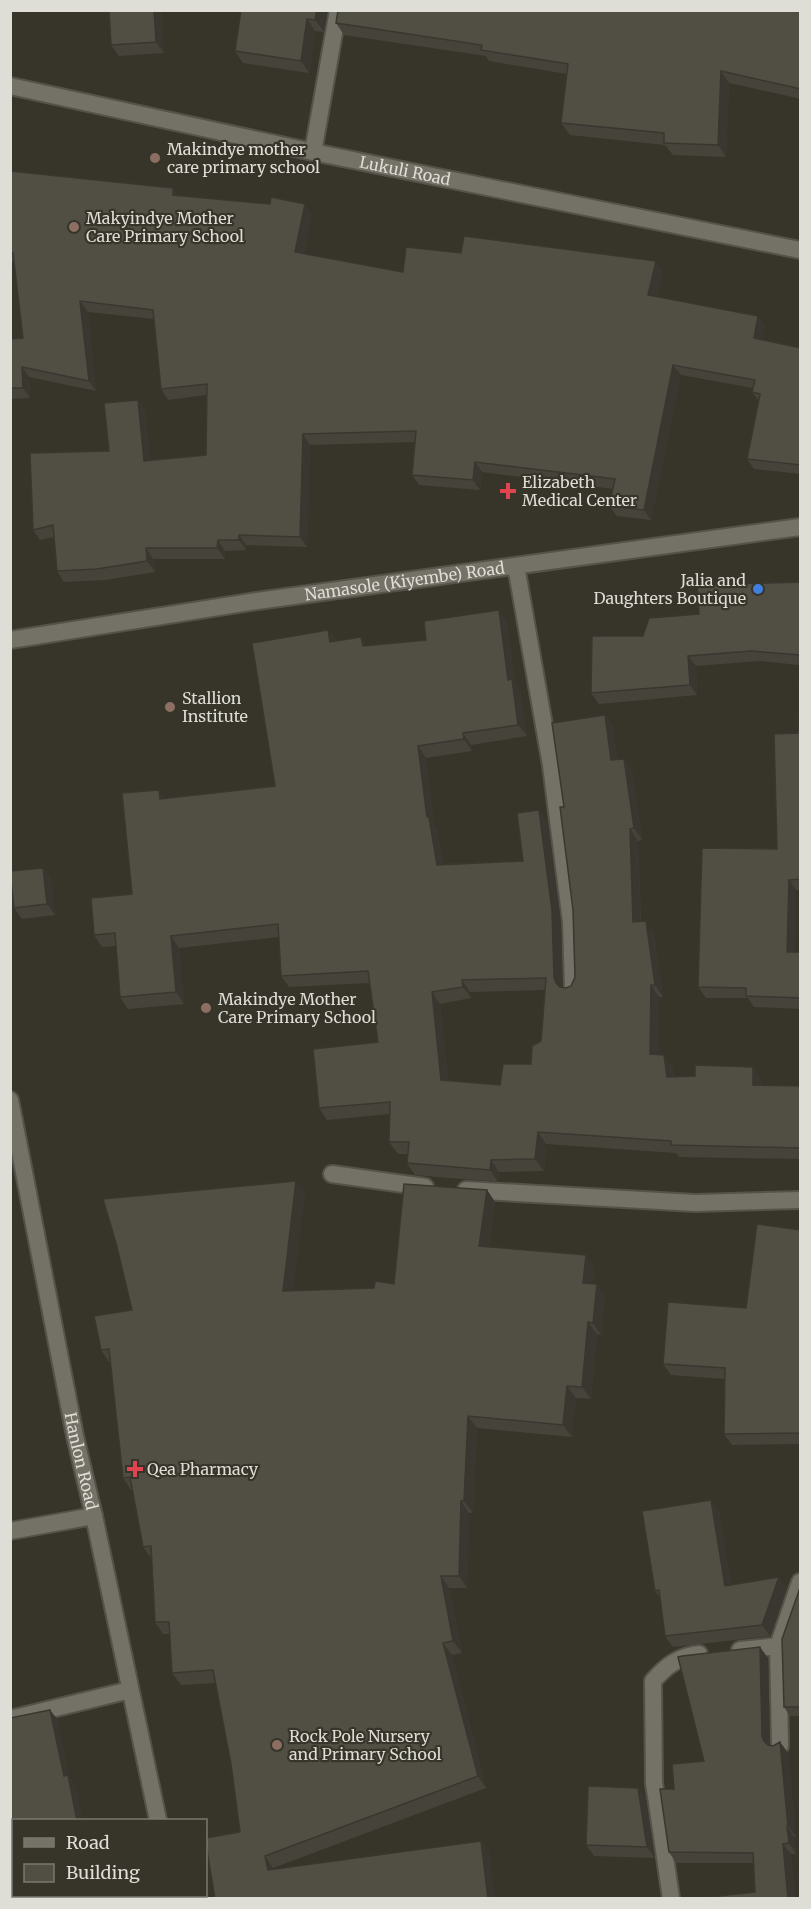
<svg xmlns="http://www.w3.org/2000/svg" width="811" height="1909" viewBox="0 0 811 1909" font-family="Merriweather,serif">
	<rect width="100%" height="100%" fill="#37352a"/>
	<g fill="none" stroke-linecap="round" stroke-linejoin="round">
		<defs>
			<path id="minor" d="M313,152L338,10
				M516,566L551,765L571,922L573,989
				M332,1174L425,1187
				M466,1190L695,1203L800,1200
				M10,1531L94,1516
				M740,1650L778,1646
				M10,1719L130,1690
				M780,1746L778,1646L800,1582
				M671,1898L654,1783L653,1681C666,1666 679,1656 699,1654"/>
			<g id="tertiary">
				<path id="s1" d="M10,86L313,152L800,250"/>
			</g>
			<g id="secondary">
				<path id="s2" d="M10,640L257,601L800,527"/>
				<path id="s3" d="M10,1100L75,1436L94,1516L158,1820"/>
				<path d="M174,1896V1898"/>
			</g>
		</defs>
		<use href="#minor" stroke="#545349" stroke-width="20"/>
		<use href="#tertiary" stroke="#545349" stroke-width="20"/>
		<use href="#secondary" stroke="#545349" stroke-width="20"/>
		<use href="#minor" stroke="#747266" stroke-width="16"/>
		<use href="#tertiary" stroke="#747266" stroke-width="16"/>
		<use href="#secondary" stroke="#747266" stroke-width="16"/>
	</g>
	<path fill="#46443a" fill-rule="evenodd" d="M109,10H161L164,53L119,56L111,45Z
		M241,10H328L324,32L315,31L309,73L243,63L235,51Z
		M801,10V99L729,83L726,157L673,155L665,145L570,135L561,123L567,74L489,61L486,56L344,35L336,23Z
		M10,171L312,214L304,254L403,272L461,253L663,272L657,297L765,326L762,340L801,348V474L754,469L747,459L759,401L752,392L753,388L681,375L651,520L617,516L609,506L613,489L482,472L480,490L419,485L412,475L415,442L310,445L307,547L246,545V550L225,551V559H153L155,572L105,580L64,582L57,571L54,537L40,540L33,530L109,451L138,400L145,410L150,460L206,455V395L168,400L161,389L154,319L88,312L96,391L29,377L30,398L10,399V339L23,338L14,262H10Z
		M801,582V890H796L795,952H801V1009L754,1007L748,998H706L698,987L777,849L798,733L799,665L759,661L696,666L697,695L599,704L591,693L643,636L699,614Z
		M507,622L515,684L520,691L527,736L471,745L472,751L426,758L434,825L437,829L443,864L523,861L548,822L561,923L562,987L566,988L571,986L575,977L573,910L564,807L605,715L613,727L617,760L624,759L632,771L642,840L638,841L641,922L654,933L663,997H659V1055L672,1066L674,1077L762,1079V1085L801,1086V1159L679,1157L676,1153L546,1144L544,1171L499,1172L498,1182L415,1175L407,1163L408,1154H398L389,1142L390,1114L327,1120L319,1108L378,1042L369,983L289,987L281,976L279,937L179,948L184,1004L128,1009L120,997L116,946L102,947L94,935L132,894L165,799L275,786L328,630L336,641L367,646L426,640ZM545,990L541,1041L531,1064L500,1085L448,1081L440,1004L471,998L470,992Z
		M43,868L51,879L55,915L22,919L14,908Z
		M487,1190L495,1202L489,1246L594,1267L593,1283L605,1296L601,1335L597,1334L591,1399L576,1398L572,1437L477,1428L473,1513H469L467,1588H449L462,1653L452,1655L486,1788L273,1868L274,1869L481,1841L489,1853L495,1899H215L240,1832L231,1764L215,1683L181,1685L172,1673L170,1634H163L155,1622L152,1559L143,1547L133,1490H131L123,1478L110,1362H109L101,1350L132,1310L116,1243L305,1192L293,1291L374,1288L394,1284Z
		M801,1230V1444L732,1445L724,1434L725,1379L671,1375L663,1364L746,1308Z
		M711,1500L719,1511L731,1585L787,1588L770,1636L673,1647L665,1636L660,1598L655,1591Z
		M801,1585V1716H790L784,1707Z
		M768,1658L770,1745L773,1746L780,1742L788,1753L796,1837H794L796,1854H791L795,1899H691L755,1892L753,1863H676L669,1852L674,1789L704,1761Z
		M638,1788L646,1799L655,1858L594,1856L586,1845Z"/>
	<path fill="#393730" d="M154,10H161L164,53L156,42Z
		M317,10H328L324,32L315,20Z
		M307,19L315,31L309,73L301,61Z
		M721,71L729,83L726,157L718,145Z
		M173,188L181,199L173,195Z
		M305,204L312,214L303,262L295,252Z
		M656,261L663,272L655,305L648,295Z
		M80,301L88,312L96,391L89,381Z
		M758,316L765,326L761,348L754,338Z
		M673,365L681,375L651,520L644,510Z
		M22,367L29,377L30,398L23,388Z
		M138,400L145,410L151,471L144,461Z
		M303,434L310,445L307,547L300,537Z
		M475,462L482,472L480,490L473,480Z
		M239,535L246,545V550L239,540Z
		M218,540L225,551V559L217,548Z
		M146,548L153,559L155,572L147,561Z
		M499,610L507,622L515,684L520,691L527,736L518,725L508,680Z
		M328,630L336,642H330Z
		M361,637L369,649L363,646Z
		M688,656L696,666L697,695L690,685Z
		M605,715L613,727L619,772L611,760Z
		M463,733L471,745L472,751L464,739Z
		M418,746L426,758L434,825L437,829L445,876L437,865L427,817Z
		M624,759L632,771L642,840L634,828Z
		M159,790L168,802L160,799Z
		M539,810L548,822L561,923L562,989L556,983L554,977Z
		M630,829L638,841L641,933L633,922Z
		M43,868L51,879L55,915L47,904Z
		M789,880L796,890L795,962L787,952Z
		M646,921L654,933L663,997L655,985Z
		M171,936L179,948L184,1004L176,992Z
		M462,980L470,992L471,998L463,987Z
		M651,985L659,997V1066L650,1054Z
		M432,992L440,1004L449,1092L441,1080Z
		M664,1055L672,1066L676,1089L667,1077Z
		M753,1067L762,1079L761,1097L753,1085Z
		M538,1132L546,1144L544,1171L535,1159Z
		M491,1160L499,1172L498,1182L490,1170Z
		M296,1181L305,1192L292,1303L283,1291Z
		M487,1190L495,1202L487,1258L479,1246Z
		M586,1255L594,1267L592,1295L583,1283Z
		M597,1284L605,1296L601,1335L593,1323Z
		M588,1322L597,1334L591,1399L582,1387Z
		M567,1386L576,1398L572,1437L563,1425Z
		M468,1416L477,1428L473,1513L464,1501Z
		M711,1500L719,1511L733,1597L725,1586Z
		M461,1501L469,1513L467,1588L459,1576Z
		M441,1576L449,1588L462,1653L453,1641Z
		M779,1577L787,1588L770,1636L762,1625Z
		M443,1643L452,1655L486,1788L478,1776Z
		M760,1647L768,1658L770,1747L764,1741L762,1736Z
		M50,1710L58,1720L69,1776L76,1786L83,1821H77L64,1776Z
		M780,1742L788,1753L796,1837L788,1826Z
		M638,1788L646,1799L655,1858L647,1847Z
		M787,1826L794,1837L796,1854L789,1843Z
		M481,1841L489,1853L495,1899H488Z
		M783,1844L791,1854L795,1899H788Z
		M265,1856L273,1868L277,1882L268,1870Z
		M94,1896H100V1899H94Z"/>
	<path fill="#514f44" stroke="#393730" stroke-width="1.5" fill-rule="evenodd" d="M109,10H154L156,42L111,45Z
		M241,10H317L315,20L307,19L301,61L235,51Z
		M338,10H801V89L721,71L718,145L664,143V133L561,123L568,64L481,50L482,45L336,23Z
		M10,171L173,188V195L270,204L271,197L305,204L295,252L403,272L406,247L461,253L464,236L656,261L648,295L758,316L754,338L801,348V465L747,459L760,394L752,392L755,380L673,365L644,510L609,506L615,479L475,462L473,480L412,475L416,431L303,434L300,537L239,535V540H218L217,548H146L147,561L97,569L57,571L53,525L33,530L30,453L109,451L104,403L138,400L144,461L206,455L207,384L161,389L153,310L80,301L89,381L22,367L23,388H10V339L23,338L13,253H10Z
		M801,582V879L789,880L787,952H801V998L746,996V988L698,987L702,848L777,849L774,734L798,733L800,655L751,651L688,656L690,685L591,693L592,636H643L649,618L699,614L697,585Z
		M499,610L508,680L512,679L518,725L463,733L464,739L418,746L427,817H429L437,865L523,861L517,813L539,810L552,911L554,977L556,983L560,987L566,988L571,986L575,977L573,910L560,807H564L552,723L605,715L611,760L624,759L634,828L630,829L633,922L646,921L655,985H651L650,1054L664,1055L667,1077L695,1076V1065L753,1067V1085L801,1086V1148L671,1145V1141L538,1132L535,1159L491,1160L490,1170L407,1163L409,1142H389L390,1102L319,1108L313,1049L378,1042L368,971L281,976L278,924L171,936L176,992L120,997L115,933L94,935L91,898L132,894L122,793L159,790L160,799L275,786L252,643L328,630L330,642L361,637L363,646L426,640L424,621ZM546,978L541,1041L532,1046L531,1064H503L500,1085L441,1080L432,992L463,987L462,980Z
		M43,868L47,904L14,908L10,871Z
		M296,1181L283,1291L374,1288L375,1281L394,1284L404,1184L487,1190L479,1246L586,1255L583,1283L597,1284L593,1323L588,1322L582,1387L567,1386L563,1425L468,1416L464,1501H461L459,1576H441L453,1641L443,1643L478,1776L265,1856L268,1870L481,1841L488,1899H215L206,1844V1838L240,1832L231,1764L213,1670L172,1673L169,1622H155L151,1546L143,1547L130,1477L123,1478L109,1349L101,1350L94,1316L132,1310L116,1243L103,1199Z
		M757,1224L801,1230V1433L724,1434L725,1368L663,1364L668,1302L746,1308Z
		M711,1500L725,1586L779,1577L762,1625L665,1636L659,1590L655,1591L642,1511Z
		M801,1585V1707H784L782,1639Z
		M760,1647L762,1736L764,1741L768,1745L773,1746L780,1742L788,1826H787L789,1843L783,1844L788,1899H691L755,1892L753,1853L669,1852L660,1789H674L672,1764L704,1761L678,1657L682,1656Z
		M50,1710L64,1776L68,1775L77,1821H14V1896H94V1899H10V1718Z
		M588,1786L638,1788L647,1847L586,1845Z"/>
	<g fill="#8d6e63" stroke="#37352a" stroke-width="2">
		<circle cx="155" cy="158" r="6"/>
		<circle cx="74" cy="227" r="6"/>
		<circle cx="170" cy="707" r="6"/>
		<circle cx="206" cy="1008" r="6"/>
		<circle cx="277" cy="1745" r="6"/>
	</g>
	<g fill="#e0444e" stroke="#37352a" stroke-width="2">
		<path d="M505 482h6v6h6v6h-6v6h-6v-6h-6v-6h6z"/>
		<path d="M132 1460h6v6h6v6h-6v6h-6v-6h-6v-6h6z"/>
	</g>
	<circle fill="#3f7fe0" stroke="#37352a" stroke-width="2" cx="758" cy="589" r="6"/>
	<g text-anchor="middle" dominant-baseline="central" stroke-width="4.5" stroke-linejoin="round" paint-order="stroke">
		<g font-size="16" fill="#deddd6" stroke="#37352a" text-anchor="start">
			<text x="167" y="149">Makindye mother<tspan x="167" dy="18">care primary school</tspan></text>
			<text x="86" y="218">Makyindye Mother<tspan x="86" dy="18">Care Primary School</tspan></text>
			<text x="522" y="482">Elizabeth<tspan x="522" dy="18">Medical Center</tspan></text>
			<text x="746" y="580" text-anchor="end">Jalia and<tspan x="746" dy="18">Daughters Boutique</tspan></text>
			<text x="182" y="698">Stallion<tspan x="182" dy="18">Institute</tspan></text>
			<text x="218" y="999">Makindye Mother<tspan x="218" dy="18">Care Primary School</tspan></text>
			<text x="147" y="1469">Qea Pharmacy</text>
			<text x="289" y="1736">Rock Pole Nursery<tspan x="289" dy="18">and Primary School</tspan></text>
		</g>
		<g font-size="16" fill="#deddd6" stroke="#37352a">
			<text stroke="none"><textPath href="#s1" startOffset="404">Lukuli Road</textPath></text>
			<text stroke="none"><textPath href="#s2" startOffset="399">Namasole (Kiyembe) Road</textPath></text>
			<text stroke="none"><textPath href="#s3" startOffset="368">Hanlon Road</textPath></text>
		</g>
	</g>
	<rect width="811" height="1909" fill="none" stroke="#deddd6" stroke-width="24"/>
	<rect x="12" y="1819" width="195" height="78" fill="#37352a" stroke="#7a786f" stroke-width="1.5"/>
	<rect x="24" y="1838" width="30" height="9" fill="#747266" stroke="#7a786f" stroke-width="1.5"/>
	<text x="66" y="1849" font-size="18" fill="#deddd6">Road</text>
	<rect x="24" y="1864" width="30" height="18" fill="#514f44" stroke="#7a786f" stroke-width="1.5"/>
	<text x="66" y="1879" font-size="18" fill="#deddd6">Building</text>
</svg>
